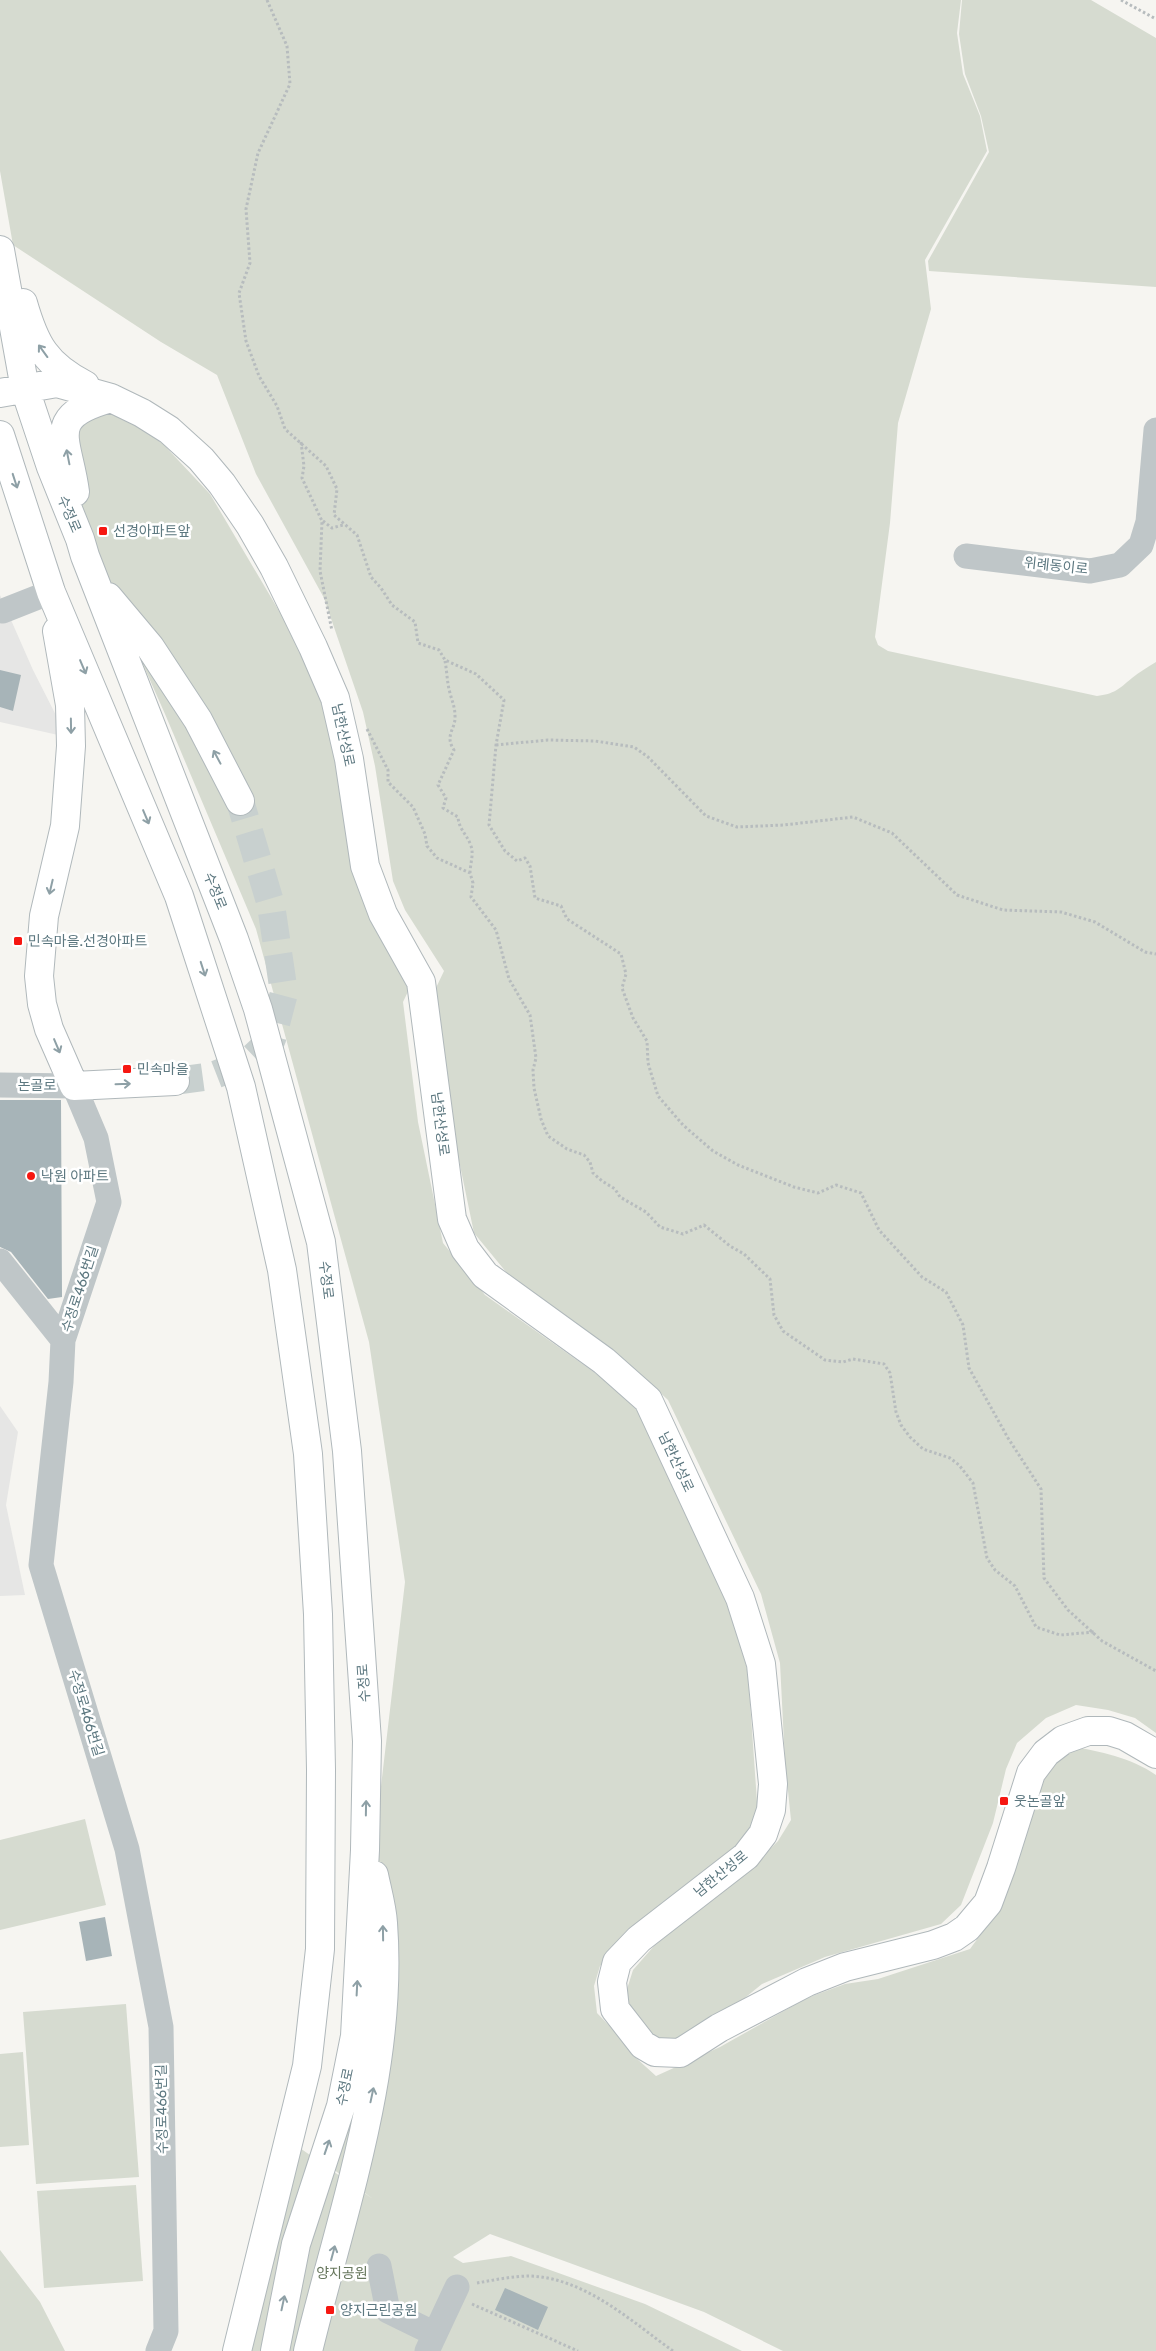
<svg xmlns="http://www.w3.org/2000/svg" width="1156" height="2351" viewBox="0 0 1156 2351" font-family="Rubik,'Noto Sans KR',sans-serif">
	<rect width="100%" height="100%" fill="#f6f5f1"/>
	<path fill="#e6e6e5" d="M0,595L33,670L67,737L0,722Z
		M0,1406L18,1432L6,1505L25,1595L0,1596Z"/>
	<path fill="#d6dbd0" d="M0,0H961L957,33L963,74L980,116L987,151L925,260L931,309L898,423L890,523L875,637L878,645L888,651L1097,696C1114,694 1119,689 1132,678C1139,672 1148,667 1156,662V1733L1135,1718L1108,1710L1076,1705L1046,1718L1017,1743L1006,1769L993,1823L961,1905L941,1924L825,1957L762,1984L741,2001L678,2040L656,2043L630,2016L627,1989L633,1970L654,1946L759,1860L778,1841L791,1820L785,1762L780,1663L761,1594L668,1400L636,1370L516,1284L474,1233L449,1112L434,992L444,971L405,910L393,881L375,766L363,712L324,598L256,474L217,375L161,342L13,245L0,171Z
		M962,0H1091L1156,38V287L929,271L928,261L989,152L981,116L965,74L959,34Z
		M119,412L163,444L210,494L298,643L332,722L338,778L362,891L413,981L403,1002L418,1122L443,1243L485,1295L605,1380L637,1410L730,1605L748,1673L758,1816L745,1837L725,1857L621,1942L600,1966L594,1986L597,2013L622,2039L635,2057L656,2076L720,2047L807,1998L845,1984L878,1979L970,1949L994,1916L1043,1773L1070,1746C1101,1752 1130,1757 1156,1775V2351H783L704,2312L490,2234L453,2257L463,2263L511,2256L645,2304L742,2351H239L297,2146L373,2199L325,2163L352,2033L405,1582L369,1342L256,929L165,714L91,547L62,448L75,413Z
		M85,1819L106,1905L0,1930V1840Z
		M126,2004L139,2177L36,2184L23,2012Z
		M23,2052L29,2145L0,2147V2054Z
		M136,2185L143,2281L44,2288L37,2191Z
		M0,2250L40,2302L65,2351H0Z"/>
	<path fill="#a7b4b8" d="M0,670L21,675L13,711L0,707Z
		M0,1100H61L62,1297L48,1299L11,1252L0,1247Z
		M105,1917L112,1956L86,1961L79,1922Z
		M505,2288L548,2307L538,2330L495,2310Z"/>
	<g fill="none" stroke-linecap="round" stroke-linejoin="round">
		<path stroke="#c8d0cf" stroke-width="28" stroke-dasharray="28 14" stroke-linecap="butt" d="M175,1081L212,1076L248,1062L272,1039L284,993L271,905L240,801"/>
		<defs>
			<path id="major" d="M0,250L25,389L51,467L80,539L85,556L234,939L258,1009L321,1242L347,1451L367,1741L365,1850L355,2036L341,2106L296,2244L275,2351
				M23,303C35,345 46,365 85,385
				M0,393L57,383L111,398L142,413L169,430L201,459L222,484L250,525L274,567L313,647L335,698L349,759L365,866L383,914L421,982L452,1219L465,1249L485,1275L604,1361L648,1400L740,1598L761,1664L773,1784L771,1810L763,1834L746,1856L639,1939L617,1962L612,1982L615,2009L643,2045L655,2052L680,2053L719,2028L807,1982L845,1967L933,1945L954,1937L967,1928L988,1903L1001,1868L1031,1773L1046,1753L1063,1740L1088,1731H1109L1125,1736L1156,1754
				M0,435L51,592L179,896L241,1087L282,1270L308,1454L318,1614L321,1770L320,1949L307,2066L237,2351
				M75,492C68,438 43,417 111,398
				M108,597L150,647L198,720L240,801
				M57,631L70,705L71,746L65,826L44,916L39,976L42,1004L49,1029L74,1086L175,1081
				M308,2351C342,2211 394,2069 383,1923C382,1907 377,1890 374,1875"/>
		</defs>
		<use href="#major" stroke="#b0b8bb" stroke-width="30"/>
		<path stroke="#b7bcbe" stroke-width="3" stroke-dasharray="2.5 2.5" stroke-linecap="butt" d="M267,0L287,46L290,84L258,153L246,209L250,263L239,293L246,341L259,376L277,406L285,429L326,466L337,489L334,515L357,535L371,577L381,588L392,605L415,622L418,643L439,650L445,660L476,674L504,700L496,745L489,825L505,851L517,861L525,858L530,866L535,898L561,906L567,919L621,954L626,974L622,988L633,1018L647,1041L648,1063L658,1096L683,1125L713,1151L738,1165L794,1187L818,1193L836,1185L861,1193L879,1230L922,1277L946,1292L963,1325L969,1368L1008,1438L1041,1489L1044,1578L1068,1610L1102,1641L1156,1671
			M1121,0L1156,19
			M301,442L304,466L302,478L322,521L320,571L332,631
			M323,521L332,528L343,525
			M445,661C447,671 447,683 450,693C452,701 455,707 455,716C456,729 444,735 454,750L438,785L446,798L443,808L458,817C459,830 467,834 471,846C474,854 470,865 470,873
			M367,729L388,770V782L413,807L425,834L427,846L437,858L470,873L473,883L471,897L496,930L509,979L530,1015L536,1058L533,1070L534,1088L541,1119L548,1136L567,1149L584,1155L590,1162L593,1173L602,1181L615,1189L620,1197L646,1212L660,1227L683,1234L704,1225L730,1246L744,1254L770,1279L774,1315L783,1331L825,1360L843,1362L853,1359L884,1364L890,1373L896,1412L901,1425L910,1437L923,1449L950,1458L959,1465L973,1483L987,1558L995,1570L1015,1586L1036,1627L1060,1635L1094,1632
			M496,745L548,740L595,741L634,747L648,757L706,816L737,827L784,825L853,817L892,833L957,895L1003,910L1061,912L1095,922L1145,952L1156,954
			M477,2283C494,2280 513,2276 530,2276C585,2278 631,2321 673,2351
			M472,2304L578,2351"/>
		<path stroke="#bfc6c8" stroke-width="25" d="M966,556L1090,571L1120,565L1141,545L1148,522L1156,430
			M3,611L51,592
			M0,1085L74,1086L96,1138L109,1202L63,1340L61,1382L41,1565L127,1849L161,2027L166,2331L158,2351
			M0,1261L63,1340
			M379,2266L388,2311L435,2334L427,2351
			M435,2334L457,2287"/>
		<use href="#major" stroke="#fff" stroke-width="28"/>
	</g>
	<defs><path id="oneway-shaft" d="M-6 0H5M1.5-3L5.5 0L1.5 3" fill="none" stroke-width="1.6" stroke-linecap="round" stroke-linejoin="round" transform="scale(1.25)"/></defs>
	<g stroke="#8ea0a6">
		<use href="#oneway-shaft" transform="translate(43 351) rotate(-126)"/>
		<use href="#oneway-shaft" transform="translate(68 457) rotate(-101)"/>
		<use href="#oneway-shaft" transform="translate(15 481) rotate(72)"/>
		<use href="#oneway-shaft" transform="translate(83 667) rotate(67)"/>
		<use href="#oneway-shaft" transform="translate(71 726) rotate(89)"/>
		<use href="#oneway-shaft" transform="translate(217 757) rotate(-118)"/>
		<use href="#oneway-shaft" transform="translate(146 817) rotate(67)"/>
		<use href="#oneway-shaft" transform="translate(51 887) rotate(103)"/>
		<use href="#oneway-shaft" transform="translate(203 969) rotate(72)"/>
		<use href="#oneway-shaft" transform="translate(57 1046) rotate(67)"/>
		<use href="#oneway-shaft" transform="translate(123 1084) rotate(-2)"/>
		<use href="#oneway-shaft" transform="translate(366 1808) rotate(-89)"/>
		<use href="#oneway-shaft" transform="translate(383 1933) rotate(-91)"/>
		<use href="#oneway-shaft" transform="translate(357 1988) rotate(-87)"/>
		<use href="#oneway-shaft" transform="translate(372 2095) rotate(-78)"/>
		<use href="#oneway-shaft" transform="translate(327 2147) rotate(-71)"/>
		<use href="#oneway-shaft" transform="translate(333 2253) rotate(-75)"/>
		<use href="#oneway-shaft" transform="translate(283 2303) rotate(-78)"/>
	</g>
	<g fill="#f61711" stroke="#fff" stroke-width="2">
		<rect x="98" y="526" width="10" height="10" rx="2.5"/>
		<rect x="13" y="936" width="10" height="10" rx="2.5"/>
		<rect x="122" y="1064" width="10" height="10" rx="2.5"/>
		<circle cx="31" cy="1176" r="5"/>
		<rect x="999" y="1796" width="10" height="10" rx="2.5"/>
		<rect x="325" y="2305" width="10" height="10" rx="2.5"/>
	</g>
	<g text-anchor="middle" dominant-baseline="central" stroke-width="5" stroke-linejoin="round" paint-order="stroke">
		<g font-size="14" fill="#5d7880" stroke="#fff">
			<text transform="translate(69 514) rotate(67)">수정로</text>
			<text transform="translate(1056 566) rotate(6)">위례동이로</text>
			<text transform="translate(343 735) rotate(78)">남한산성로</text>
			<text transform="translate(215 891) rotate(68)">수정로</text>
			<text x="37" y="1085">논골로</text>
			<text transform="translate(440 1124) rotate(83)">남한산성로</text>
			<text transform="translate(326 1280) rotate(83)">수정로</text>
			<text transform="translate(80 1289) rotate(-72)">수정로466번길</text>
			<text transform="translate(676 1462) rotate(65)">남한산성로</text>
			<text transform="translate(364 1683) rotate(-94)">수정로</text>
			<text transform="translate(86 1713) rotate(73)">수정로466번길</text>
			<text transform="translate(721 1874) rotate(-39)">남한산성로</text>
			<text transform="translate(345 2087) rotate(-78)">수정로</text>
			<text transform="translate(162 2109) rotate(-91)">수정로466번길</text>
		</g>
		<g font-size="14" fill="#5d7880" stroke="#fff" text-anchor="start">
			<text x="113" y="531">선경아파트앞</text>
			<text x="28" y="941">민속마을.선경아파트</text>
			<text x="137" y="1069">민속마을</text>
			<text x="41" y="1176">낙원 아파트</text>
			<text x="1014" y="1801">웃논골앞</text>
			<text x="340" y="2310">양지근린공원</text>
		</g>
		<g font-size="14" fill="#67775d" stroke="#fff">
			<text x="342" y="2273">양지공원</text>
		</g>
	</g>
</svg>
